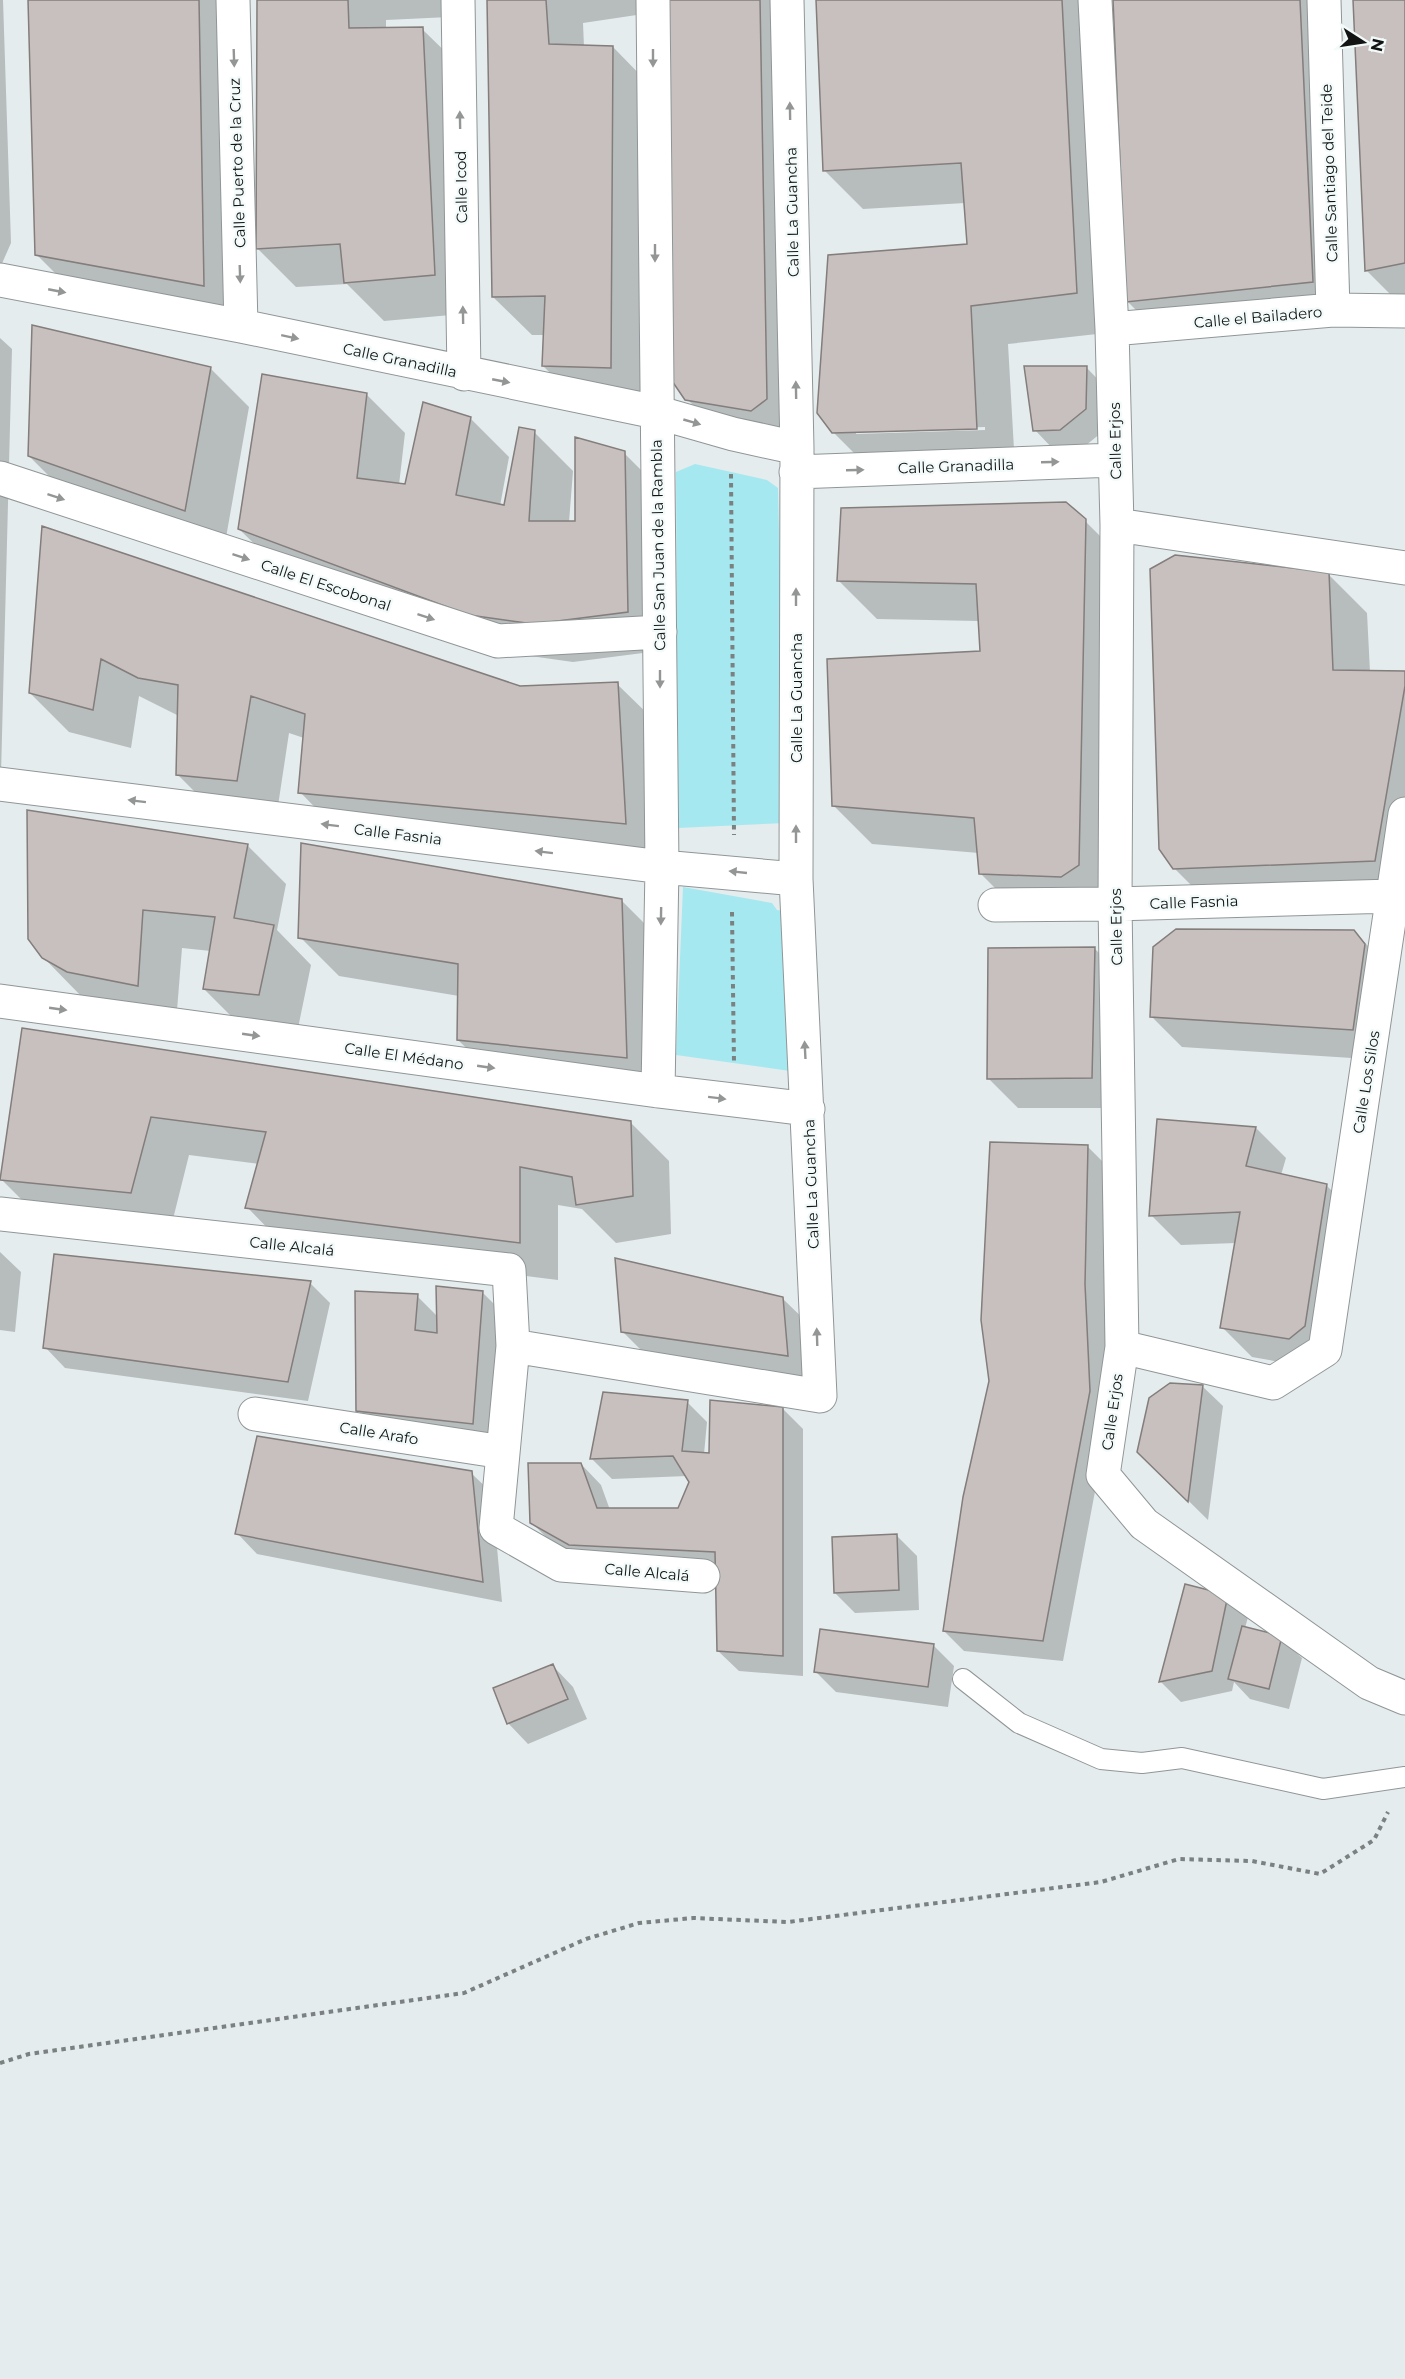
<svg xmlns="http://www.w3.org/2000/svg" width="1405" height="2379" viewBox="0 0 1405 2379" font-family="Montserrat,sans-serif">
	<rect width="100%" height="100%" fill="#e5eced"/>
	<path fill="#a6e8f0" d="M695,464L767,480L778,488L786,823L678,828L676,472Z
		M683,887L772,903L777,910L783,911L790,1071L676,1055Z"/>
	<path fill="#0003" fill-rule="evenodd" d="M0,0H3L11,243L0,268Z
		M29,0H236L242,324L75,293L36,254Z
		M258,0H469L470,16L386,20V29H422L461,67L473,313L384,321L347,284L296,287L257,248Z
		M489,0H650V13L583,23L584,47H613L651,86L649,406L582,404L543,366L545,335H532L493,297Z
		M668,0H798L805,438H726L687,399Z
		M817,0H1080L1115,332L1008,344L1015,467L872,471L833,432L968,246L965,203L863,209L824,170ZM985,427V430L856,434V431Z
		M1115,0H1336L1351,320L1166,340L1127,301Z
		M1355,0H1405V309L1366,270Z
		M0,338L12,349L1,774H0Z
		M1086,367L1106,388V429L1080,450L1055,451L1035,430Z
		M210,368L249,407L224,549L68,495L29,456Z
		M366,394L405,433L399,485L406,486L470,418L509,457L500,506L505,507L534,432L573,471L569,522H577L624,453L663,492L666,650L573,662L509,653L278,567L239,529Z
		M1085,521L1124,560L1117,904L1019,912L980,873L979,853L872,844L833,805L981,653L979,621L877,619L838,580Z
		M44,528L520,688L617,684L656,722L664,862L338,831L300,792L304,738L289,733L276,819L216,813L177,774L179,716L139,696L131,748L69,732L30,693Z
		M1328,574L1367,613L1370,672L1405,673V900L1213,907L1174,868Z
		M247,845L286,884L277,930L311,965L297,1033L243,1028L204,989L211,951L182,948L176,1023L82,997L43,957Z
		M621,900L660,939L665,1096L497,1078L458,1040L459,996L339,976L300,937Z
		M1354,932L1384,962L1383,1060L1182,1047L1151,1016Z
		M1094,948L1124,978L1121,1108H1018L988,1078Z
		M24,1030L630,1122L669,1161L671,1234L616,1243L582,1209L558,1205V1280L285,1246L247,1207L259,1164L189,1155L170,1231L40,1218L1,1179Z
		M1256,1128L1286,1158L1281,1175L1326,1185L1356,1215L1319,1369L1252,1357L1222,1327L1236,1243L1181,1245L1151,1215Z
		M1087,1146L1107,1166L1104,1305L1110,1412L1063,1661L964,1651L944,1631Z
		M0,1252L21,1272L15,1332L0,1330Z
		M310,1283L330,1303L308,1401L65,1368L45,1347Z
		M483,1293L503,1313L493,1444L378,1430L357,1410L417,1296L438,1317Z
		M782,1298L813,1328L817,1385L652,1361L622,1331Z
		M1202,1386L1223,1406L1208,1520L1139,1452Z
		M687,1402L707,1422L704,1454H711L782,1408L803,1429V1676L739,1671L718,1651L717,1571L591,1565L552,1543L531,1522L581,1464L601,1485L610,1510H679L690,1482L687,1476L612,1479L592,1459Z
		M471,1473L492,1493L502,1602L257,1554L237,1533Z
		M896,1535L917,1556L919,1610L855,1613L835,1593Z
		M1186,1586L1227,1597L1248,1617L1245,1628L1281,1638L1302,1658L1289,1709L1250,1699L1234,1682L1232,1691L1181,1702L1161,1682Z
		M933,1645L954,1666L948,1707L836,1692L816,1672Z
		M553,1666L573,1687L587,1719L528,1744L508,1723Z"/>
	<path fill="#c7c0bf" stroke="#837d7c" stroke-width="1.5" d="M28,0H199L204,286L35,255Z
		M257,0H348L349,28L423,27L435,275L344,283L340,244L256,249Z
		M487,0H546L549,44L613,46L611,368L542,366L545,296L492,297Z
		M666,0H760L767,399L751,411L685,400L670,378Z
		M816,0H1062L1077,293L971,306L977,429L832,433L817,413L828,255L967,244L961,163L823,171Z
		M1113,0H1300L1313,282L1126,302Z
		M1353,0H1405V263L1365,271Z
		M32,325L211,367L185,511L28,456Z
		M1024,366H1087L1086,409L1060,430L1033,431Z
		M262,374L367,393L357,478L405,484L423,402L471,417L456,495L504,505L519,427L535,430L529,521H575V437L625,451L628,612L534,624L469,615L238,529Z
		M1066,502L1086,519L1079,865L1061,877L979,874L974,818L832,806L827,659L980,651L976,584L837,581L841,508Z
		M42,526L520,686L618,682L626,824L298,793L305,714L251,696L237,781L176,775L178,685L138,678L101,659L93,710L29,693Z
		M1175,555L1329,572L1333,670L1405,671V686L1375,861L1173,869L1159,849L1150,569Z
		M27,810L248,844L234,918L274,925L259,995L203,989L215,917L143,910L138,986L67,972L42,958L28,939Z
		M301,843L622,899L627,1058L457,1040L458,964L298,938Z
		M1176,929L1354,930L1365,944L1353,1030L1150,1017L1153,947Z
		M1095,947L1092,1078L987,1079L988,948Z
		M22,1028L631,1121L633,1196L576,1205L572,1177L520,1167V1243L245,1208L266,1132L151,1117L131,1193L0,1180Z
		M1157,1119L1256,1127L1246,1166L1327,1184L1305,1326L1289,1339L1220,1328L1240,1212L1149,1216Z
		M990,1142L1088,1145L1085,1284L1090,1391L1043,1641L943,1631L963,1497L989,1381L981,1320Z
		M54,1254L311,1281L288,1382L43,1348Z
		M615,1258L783,1297L788,1356L621,1332Z
		M436,1286L483,1291L473,1424L356,1411L355,1291L418,1294L415,1330L437,1333Z
		M1170,1383L1203,1385L1188,1502L1137,1452L1149,1398Z
		M603,1392L688,1400L682,1451L709,1453L710,1400L783,1407V1656L717,1651L715,1552L569,1545L530,1523L528,1463H581L597,1508H678L689,1482L673,1456L590,1459Z
		M257,1436L472,1471L483,1582L235,1534Z
		M897,1534L899,1590L834,1593L832,1537Z
		M1185,1584L1228,1595L1212,1671L1159,1682Z
		M1242,1626L1282,1636L1269,1689L1228,1679Z
		M820,1629L934,1644L928,1687L814,1672Z
		M553,1664L568,1699L507,1724L493,1688Z"/>
	<g fill="none" stroke-linecap="round" stroke-linejoin="round">
		<defs>
			<path id="service" d="M963,1679L1019,1723L1101,1759L1142,1763L1182,1758L1323,1789L1405,1777"/>
			<path id="minor" d="M233,0L241,326
				M458,0L464,374
				M653,0L662,867L658,1091
				M1095,0L1112,329L1117,525L1115,904L1122,1347L1103,1475L1144,1524L1369,1683L1405,1698
				M1324,0L1333,310
				M0,280L241,326L656,412L733,434L797,448
				M1112,329L1333,310L1405,311
				M796,472L1115,460
				M0,478L498,641L660,632
				M1117,525L1405,568
				M0,784L662,867L796,879
				M995,905L1115,904L1393,896
				M0,1001L658,1091L808,1109
				M0,1214L509,1270L513,1346L496,1528L561,1565L703,1576
				M513,1346L820,1396L796,879L797,448L787,0
				M1122,1347L1273,1383L1325,1350L1405,814
				M255,1414L503,1452"/>
		</defs>
		<use href="#service" stroke="#909697" stroke-width="22"/>
		<use href="#minor" stroke="#909697" stroke-width="35"/>
		<path stroke="#7b8080" stroke-width="4" stroke-dasharray="4.5 4.5" stroke-linecap="butt" d="M731,474L734,835
			M732,912L734,1063
			M0,2063L29,2054L464,1993L586,1939L639,1923L693,1918L788,1922L1101,1882L1179,1859L1252,1861L1320,1874L1374,1840L1388,1812"/>
		<use href="#service" stroke="#fff" stroke-width="20"/>
		<use href="#minor" stroke="#fff" stroke-width="33"/>
	</g>
	<defs><path id="oneway-solid" d="M-6-.8H1V-3.2L6.5 0L1 3.2V.8H-6Z" transform="scale(1.5)"/></defs>
	<g fill="#949595">
		<use href="#oneway-solid" transform="translate(234 58) rotate(88)"/>
		<use href="#oneway-solid" transform="translate(653 58) rotate(90)"/>
		<use href="#oneway-solid" transform="translate(790 111) rotate(-91)"/>
		<use href="#oneway-solid" transform="translate(460 120) rotate(-91)"/>
		<use href="#oneway-solid" transform="translate(655 253) rotate(90)"/>
		<use href="#oneway-solid" transform="translate(240 274) rotate(88)"/>
		<use href="#oneway-solid" transform="translate(57 291) rotate(11)"/>
		<use href="#oneway-solid" transform="translate(463 315) rotate(-91)"/>
		<use href="#oneway-solid" transform="translate(290 337) rotate(12)"/>
		<use href="#oneway-solid" transform="translate(501 381) rotate(11)"/>
		<use href="#oneway-solid" transform="translate(796 390) rotate(-91)"/>
		<use href="#oneway-solid" transform="translate(692 422) rotate(16)"/>
		<use href="#oneway-solid" transform="translate(1050 462) rotate(-2)"/>
		<use href="#oneway-solid" transform="translate(855 470) rotate(-2)"/>
		<use href="#oneway-solid" transform="translate(56 497) rotate(18)"/>
		<use href="#oneway-solid" transform="translate(241 557) rotate(18)"/>
		<use href="#oneway-solid" transform="translate(796 597) rotate(-90)"/>
		<use href="#oneway-solid" transform="translate(426 617) rotate(18)"/>
		<use href="#oneway-solid" transform="translate(660 679) rotate(90)"/>
		<use href="#oneway-solid" transform="translate(137 801) rotate(-173)"/>
		<use href="#oneway-solid" transform="translate(330 825) rotate(-173)"/>
		<use href="#oneway-solid" transform="translate(796 834) rotate(-90)"/>
		<use href="#oneway-solid" transform="translate(544 852) rotate(-173)"/>
		<use href="#oneway-solid" transform="translate(738 872) rotate(-174)"/>
		<use href="#oneway-solid" transform="translate(661 916) rotate(91)"/>
		<use href="#oneway-solid" transform="translate(58 1009) rotate(8)"/>
		<use href="#oneway-solid" transform="translate(251 1035) rotate(8)"/>
		<use href="#oneway-solid" transform="translate(805 1050) rotate(-93)"/>
		<use href="#oneway-solid" transform="translate(486 1067) rotate(8)"/>
		<use href="#oneway-solid" transform="translate(717 1098) rotate(7)"/>
		<use href="#oneway-solid" transform="translate(817 1337) rotate(-92)"/>
	</g>
	<g text-anchor="middle" dominant-baseline="central" stroke-width="4.5" stroke-linejoin="round" paint-order="stroke">
		<g font-size="15" fill="#121414" stroke="#f3fafa">
			<text transform="translate(237 163) rotate(-92)">Calle Puerto de la Cruz</text>
			<text transform="translate(1329 173) rotate(-92)">Calle Santiago del Teide</text>
			<text transform="translate(461 187) rotate(-91)">Calle Icod</text>
			<text transform="translate(792 212) rotate(-91)">Calle La Guancha</text>
			<text transform="translate(1258 317) rotate(-5)">Calle el Bailadero</text>
			<text transform="translate(400 360) rotate(12)">Calle Granadilla</text>
			<text transform="translate(1115 441) rotate(-91)">Calle Erjos</text>
			<text transform="translate(956 466) rotate(-2)">Calle Granadilla</text>
			<text transform="translate(658 545) rotate(-91)">Calle San Juan de la Rambla</text>
			<text transform="translate(326 585) rotate(18)">Calle El Escobonal</text>
			<text transform="translate(796 698) rotate(-90)">Calle La Guancha</text>
			<text transform="translate(398 834) rotate(7)">Calle Fasnia</text>
			<text transform="translate(1194 902) rotate(-2)">Calle Fasnia</text>
			<text transform="translate(1116 927) rotate(-91)">Calle Erjos</text>
			<text transform="translate(404 1056) rotate(8)">Calle El Médano</text>
			<text transform="translate(1366 1082) rotate(-81)">Calle Los Silos</text>
			<text transform="translate(811 1184) rotate(-92)">Calle La Guancha</text>
			<text transform="translate(292 1246) rotate(6)">Calle Alcalá</text>
			<text transform="translate(1112 1412) rotate(-82)">Calle Erjos</text>
			<text transform="translate(379 1433) rotate(9)">Calle Arafo</text>
			<text transform="translate(647 1572) rotate(5)">Calle Alcalá</text>
		</g>
	</g>
	<g transform="translate(1363 42) rotate(102)" stroke="#f3fafa" stroke-width="4.5" paint-order="stroke">
	<path d="M0-4.5L10 22L0 15L-10 22Z" fill="#121414"/>
	<text y="-9" font-size="16" font-weight="bold" text-anchor="middle" fill="#121414">N</text>
	</g>
</svg>
